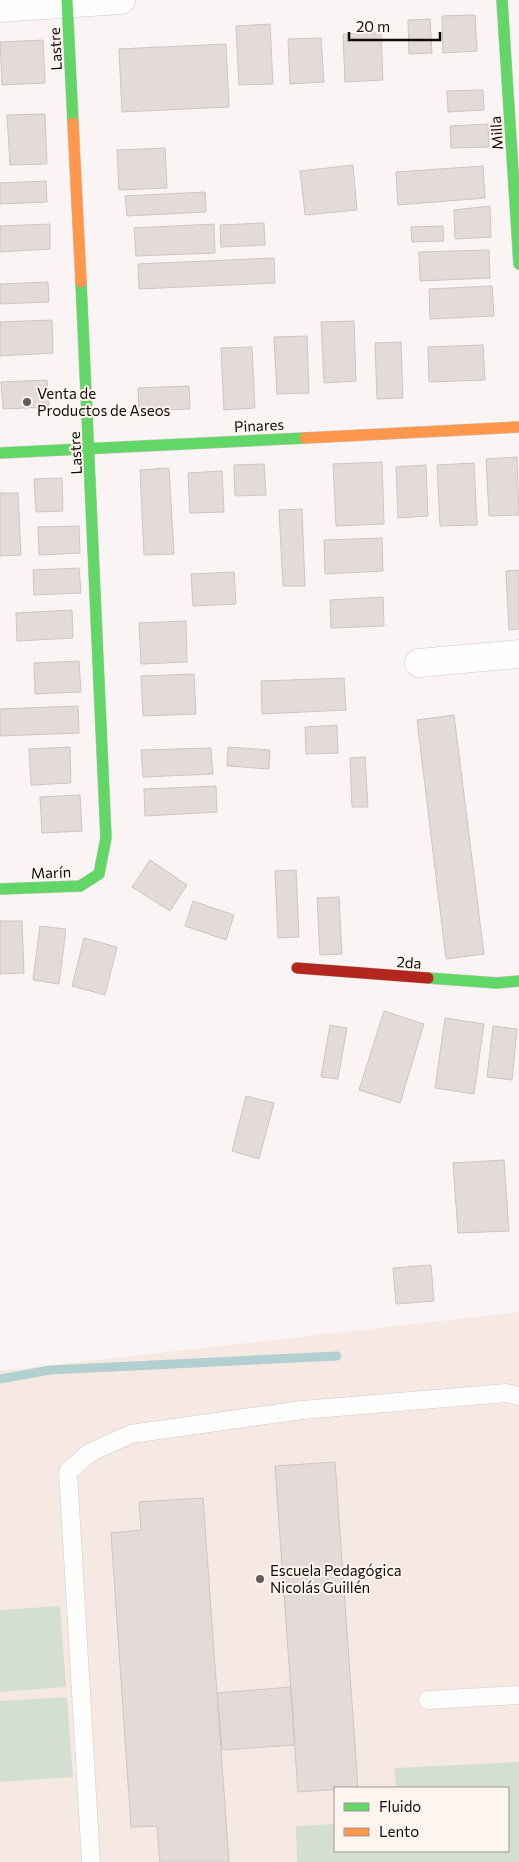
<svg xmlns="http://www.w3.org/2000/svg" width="519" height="1862" viewBox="0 0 519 1862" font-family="Commissioner,sans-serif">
	<rect width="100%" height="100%" fill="#faf5f4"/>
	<path fill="#f6e9e4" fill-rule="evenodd" d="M519,1312V1862H0V1371ZM335,1788H508V1851H335Z"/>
	<path fill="#d5ded3" d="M60,1606L66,1687L0,1692V1610Z
		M67,1697L73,1777L0,1782V1701Z
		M519,1762V1862H297L296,1826L335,1824V1851H508V1788H396L394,1768Z"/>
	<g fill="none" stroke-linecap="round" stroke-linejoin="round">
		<path stroke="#b2cfd1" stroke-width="9" d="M0,1379L50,1370L337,1356"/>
	</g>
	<path fill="#e4dbd8" stroke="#ccc6c3" d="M475,15L477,51L443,53L442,16Z
		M430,19L432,53L409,54L408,20Z
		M270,24L273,84L239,85L236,26Z
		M381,33L383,80L345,82L343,34Z
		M321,38L324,82L290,84L288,39Z
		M43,40L45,83L2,85L0,42Z
		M226,44L229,107L122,112L119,49Z
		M483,90L484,110L448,112L447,91Z
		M45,114L47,164L10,165L7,115Z
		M488,124L489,147L451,148L450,126Z
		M165,148L167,188L119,190L117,150Z
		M353,165L357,210L305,215L300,171Z
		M483,166L485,198L398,205L396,172Z
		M46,181L47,202L0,204V183Z
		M205,192L206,212L127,216L125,196Z
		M490,206L491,237L455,239L454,210Z
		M264,223L265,245L221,247L220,225Z
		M50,224V249L0,252V226Z
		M214,224L215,253L136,256L134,228Z
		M443,226L444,241L412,242L411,227Z
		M489,250L490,278L420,281L419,252Z
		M274,258L275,283L139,289L138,264Z
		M48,282L49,302L0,304V284Z
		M492,286L494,316L430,319L429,289Z
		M52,320L53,353L0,356V322Z
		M354,321L356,381L324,383L321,322Z
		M307,336L309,393L277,394L274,337Z
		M401,342L403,398L377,399L375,343Z
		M483,345L485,380L429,382L428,347Z
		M252,347L255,408L224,410L221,348Z
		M47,380L49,407L3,409L1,382Z
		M189,386L190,409L139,411L138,388Z
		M517,457L519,515L489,516L486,459Z
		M382,462L384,524L336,526L333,464Z
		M474,463L477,525L440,526L437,465Z
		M264,464L266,495L235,496L234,465Z
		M426,465L428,516L398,518L396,467Z
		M169,468L174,554L144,555L140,470Z
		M222,471L224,512L190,513L188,473Z
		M62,478L63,511L36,512L34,479Z
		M0,493H18L21,555L0,556Z
		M302,509L305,586H283L279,510Z
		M79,526L80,553L39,555L38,527Z
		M382,538L383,571L325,574L324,540Z
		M79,568L81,593L34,595L33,570Z
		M519,570V629L509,630L506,571Z
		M234,572L236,604L193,606L191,574Z
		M383,597L384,626L331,628L330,600Z
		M72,610L73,638L17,641L16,613Z
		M186,621L187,662L141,664L139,623Z
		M79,661L81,692L35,694L34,663Z
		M194,674L196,714L143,716L141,676Z
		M344,678L346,710L262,714L261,681Z
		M78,706L79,733L0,736V709Z
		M454,715L484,954L446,959L417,720Z
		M337,725L338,753L306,754L305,727Z
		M70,747L71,783L31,785L29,749Z
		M228,747L270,750L269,769L227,766Z
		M211,748L213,774L143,777L141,750Z
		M365,757L368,807H352L350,758Z
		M216,786L217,812L145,816L144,789Z
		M80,795L82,831L42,833L40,797Z
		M150,860L187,885L170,911L132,887Z
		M296,870L299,937L278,938L275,871Z
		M339,897L342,954L320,955L317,898Z
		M193,901L234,915L226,940L185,926Z
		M0,921H22L24,973L0,974Z
		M40,926L66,929L59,984L33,980Z
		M84,938L117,947L105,995L72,986Z
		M384,1011L424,1024L400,1103L359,1090Z
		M445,1018L484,1024L474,1094L435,1088Z
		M330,1025L347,1028L338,1079L321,1077Z
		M493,1026L517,1029L512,1080L487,1077Z
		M246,1096L274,1103L259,1159L232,1151Z
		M504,1160L509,1231L458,1233L453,1163Z
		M431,1265L434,1301L396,1304L393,1268Z
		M335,1462L358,1788L298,1792L275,1466Z
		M203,1498L229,1862H160L157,1826L131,1827L111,1533L141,1530L139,1502Z
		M291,1687L295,1745L222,1750L217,1693Z"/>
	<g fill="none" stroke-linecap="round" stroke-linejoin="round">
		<defs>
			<path id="lane" d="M428,1700L519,1695
				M91,1862L68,1472L89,1453L131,1434L302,1410L506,1393L519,1396"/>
			<path id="street" d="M0,8L121,0
				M419,663L519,654"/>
			<path id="fast" d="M67,0L73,123
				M502,0L519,264
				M0,453L305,438
				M0,889L80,886L99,874L106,838L81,282
				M428,978L497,983L519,981"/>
			<path id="slow" d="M73,123L81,282
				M305,438L519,427"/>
			<path id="jam" d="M297,968L428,978"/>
		</defs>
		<use href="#lane" stroke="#d0cac7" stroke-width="19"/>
		<use href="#street" stroke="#d0cac7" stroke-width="29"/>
		<use href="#fast" stroke="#d0cac7" stroke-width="12"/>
		<use href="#slow" stroke="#d0cac7" stroke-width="12"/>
		<use href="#jam" stroke="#d0cac7" stroke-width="12"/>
		<use href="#lane" stroke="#fefefd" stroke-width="18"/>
		<use href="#street" stroke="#fefefd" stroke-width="28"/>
		<use href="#fast" stroke="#63d668" stroke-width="11"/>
		<use href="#slow" stroke="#ff974d" stroke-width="11"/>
		<use href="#jam" stroke="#b3261e" stroke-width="11"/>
	</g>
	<g fill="#645d5a" stroke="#fef4f0" stroke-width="2">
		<circle cx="27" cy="402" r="5"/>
		<circle cx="260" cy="1579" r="5"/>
	</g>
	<g text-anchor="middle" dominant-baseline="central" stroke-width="4" stroke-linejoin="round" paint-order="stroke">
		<g font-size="15" fill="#130b07" stroke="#fef4f0">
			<text transform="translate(55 49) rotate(-93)">Lastre</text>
			<text transform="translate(496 133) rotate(-94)">Milla</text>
			<text transform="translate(259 425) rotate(-3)">Pinares</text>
			<text transform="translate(75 453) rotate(-93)">Lastre</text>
			<text transform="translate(51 872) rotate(-2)">Marín</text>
			<text transform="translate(409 962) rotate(4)">2da</text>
		</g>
		<g font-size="15" fill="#130b07" stroke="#fef4f0" text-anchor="start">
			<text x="37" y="393">Venta de<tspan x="37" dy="17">Productos de Aseos</tspan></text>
			<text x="270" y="1570">Escuela Pedagógica<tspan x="270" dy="17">Nicolás Guillén</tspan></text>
		</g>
	</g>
	<rect x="334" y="1787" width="175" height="65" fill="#fef4f0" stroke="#a09793"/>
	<rect x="344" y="1803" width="25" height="8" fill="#63d668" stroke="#a09793"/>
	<text x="379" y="1812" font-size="15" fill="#130b07">Fluido</text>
	<rect x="344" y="1828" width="25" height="8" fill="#ff974d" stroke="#a09793"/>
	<text x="379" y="1837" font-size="15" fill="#130b07">Lento</text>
	<path d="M349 32v8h91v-8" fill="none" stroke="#130b07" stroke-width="2.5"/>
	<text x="356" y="32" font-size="15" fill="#130b07" stroke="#fef4f0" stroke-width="4" paint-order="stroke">20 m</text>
</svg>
